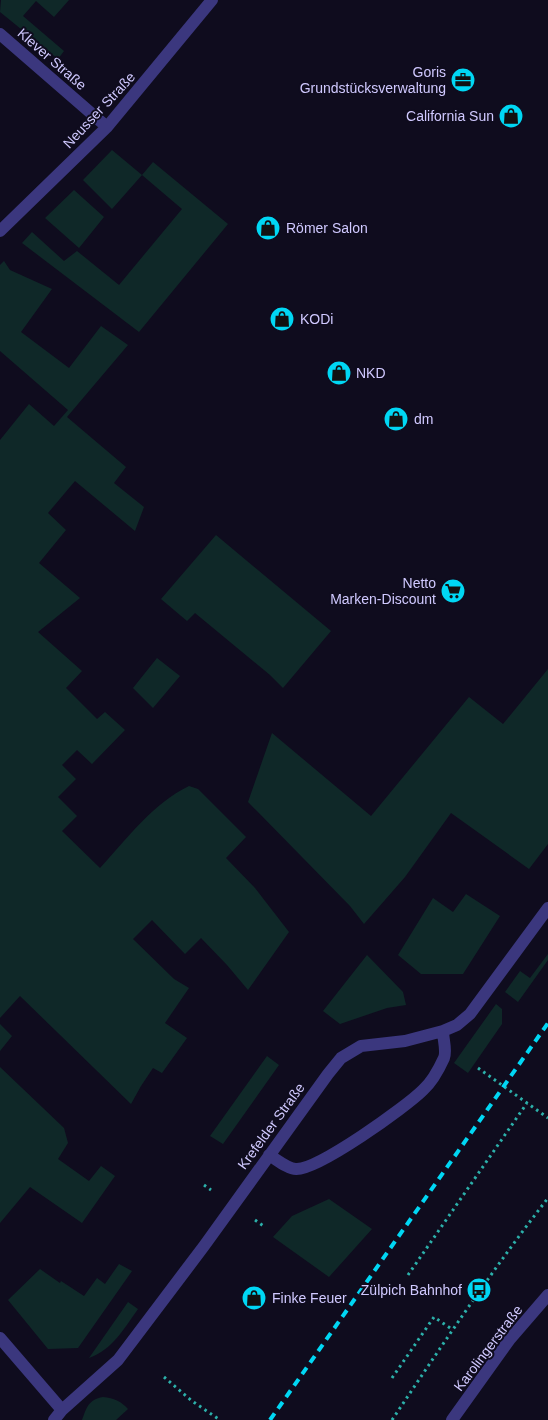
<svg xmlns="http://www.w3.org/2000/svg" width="548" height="1420" viewBox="0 0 548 1420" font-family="Helvetica,sans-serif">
	<rect width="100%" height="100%" fill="#0f0c1e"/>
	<path fill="#0f2828" d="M1,0H69L54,17L36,1L23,16L64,51L58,59L0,12Z
		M112,150L142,175L153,162L228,224L139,332L22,243L32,232L64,261L77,251L119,285L182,209L142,175L112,209L83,180Z
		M74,190L104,217L79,248L45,218Z
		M4,261L10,270L52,289L21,332L69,368L101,326L128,345L67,417L126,467L114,483L144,507L135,531L75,481L48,513L66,530L39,563L80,598L38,632L82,671L66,688L97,719L105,712L125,730L92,764L77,750L62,765L76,779L58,797L77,816L62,831L100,868C127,839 153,803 189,786L198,789L246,837L226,858L255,888L289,932L248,990L227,965L201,938L185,954L152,920L133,939L174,979L189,988L165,1023L187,1038L162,1073L153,1068L141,1086L131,1104L20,996L0,1018V440L29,404L54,426L68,410L0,351V265Z
		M216,535L331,631L283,688L270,675L195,613L187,621L161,599Z
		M157,658L180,676L153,708L133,688Z
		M548,669V844L529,869L451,813L405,877L364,924L350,906L248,802L272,733L371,816L469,697L503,724Z
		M466,894L500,916L463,974H421L398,955L433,898L453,912Z
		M548,954V960L518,1002L505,992L520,971L530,978Z
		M367,955L403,992L406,1005L387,1008L340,1024L323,1011Z
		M496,1004L502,1009V1024L468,1073L454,1063Z
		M0,1024L12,1036L0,1051Z
		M267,1056L279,1065L223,1144L210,1136Z
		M0,1067L64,1128L68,1143L58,1159L89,1181L101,1166L115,1176L82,1223L30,1187L0,1223Z
		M329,1199L372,1229L329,1277L273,1237L292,1216Z
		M119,1264L132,1271L78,1348L48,1349L8,1300L40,1269L60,1283L61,1281L84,1296L97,1278L105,1284Z
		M128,1302L138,1309C123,1330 113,1349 89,1358Z
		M103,1397C114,1398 121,1401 128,1409L116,1420H82C87,1407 88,1400 103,1397Z"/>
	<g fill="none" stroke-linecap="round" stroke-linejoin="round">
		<path stroke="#2cb0aa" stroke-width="3" stroke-dasharray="2.5 4" stroke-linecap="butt" d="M478,1068L548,1118
			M204,1185L211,1190
			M255,1220L265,1227
			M408,1275L527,1103
			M164,1377L192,1401L220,1420
			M392,1378L434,1317L453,1330
			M392,1420C442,1345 493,1269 548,1198"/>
		<path stroke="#3b377e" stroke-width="12" d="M0,34L107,127
			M0,231L107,127L212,0
			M269,1155C276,1159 288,1169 296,1169C318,1170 406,1107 423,1090C432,1082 439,1069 444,1058C447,1051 443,1039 443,1031
			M0,1338L62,1410
			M54,1420L62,1410L118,1360L204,1246L328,1074L341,1058L361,1046L405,1041L443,1031L457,1025L470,1014L548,908
			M452,1420L510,1339L548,1295"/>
		<path stroke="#00d7f4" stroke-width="4" stroke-dasharray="8 6" stroke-linecap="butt" d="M270,1420L548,1023"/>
	</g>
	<defs>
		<symbol id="office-disc" viewBox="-11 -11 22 22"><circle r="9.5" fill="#00d7f4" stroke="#0f0c1e"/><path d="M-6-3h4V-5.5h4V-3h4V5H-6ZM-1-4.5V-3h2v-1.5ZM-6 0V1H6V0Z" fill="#111"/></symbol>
		<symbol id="shop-disc" viewBox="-11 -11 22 22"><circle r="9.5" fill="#00d7f4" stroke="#0f0c1e"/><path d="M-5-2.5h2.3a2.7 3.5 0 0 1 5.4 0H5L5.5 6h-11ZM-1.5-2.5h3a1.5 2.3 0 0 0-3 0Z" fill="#111"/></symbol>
		<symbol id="supermarket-disc" viewBox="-11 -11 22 22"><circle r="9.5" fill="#00d7f4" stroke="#0f0c1e"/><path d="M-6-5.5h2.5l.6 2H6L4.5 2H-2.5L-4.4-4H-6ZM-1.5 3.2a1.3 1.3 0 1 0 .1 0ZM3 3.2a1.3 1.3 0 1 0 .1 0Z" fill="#111"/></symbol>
		<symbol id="bus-disc" viewBox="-11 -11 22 22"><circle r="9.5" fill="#00d7f4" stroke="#0f0c1e"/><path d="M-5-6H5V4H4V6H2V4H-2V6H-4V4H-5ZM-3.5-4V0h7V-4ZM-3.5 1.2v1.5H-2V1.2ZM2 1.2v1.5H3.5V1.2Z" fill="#111"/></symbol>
	</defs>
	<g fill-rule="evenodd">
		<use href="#office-disc" x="449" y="66" width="28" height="28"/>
		<use href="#shop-disc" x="497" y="102" width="28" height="28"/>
		<use href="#shop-disc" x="254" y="214" width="28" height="28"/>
		<use href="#shop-disc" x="268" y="305" width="28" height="28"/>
		<use href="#shop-disc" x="325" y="359" width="28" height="28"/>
		<use href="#shop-disc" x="382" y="405" width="28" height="28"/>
		<use href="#supermarket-disc" x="439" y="577" width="28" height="28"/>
		<use href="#bus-disc" x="465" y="1276" width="28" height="28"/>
		<use href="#shop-disc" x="240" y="1284" width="28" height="28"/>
	</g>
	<g text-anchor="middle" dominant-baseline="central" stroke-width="4" stroke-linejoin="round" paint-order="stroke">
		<g font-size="14" fill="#d0c9ff" stroke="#0f0c1e">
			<text transform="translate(52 59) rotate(41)">Klever Straße</text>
			<text transform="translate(99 110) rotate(-47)">Neusser Straße</text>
			<text transform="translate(271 1126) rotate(-54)">Krefelder Straße</text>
			<text transform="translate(488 1348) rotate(-53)">Karolingerstraße</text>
		</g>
		<g font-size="14" fill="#d0c9ff" stroke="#0f0c1e" text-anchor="start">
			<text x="446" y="72" text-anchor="end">Goris<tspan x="446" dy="16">Grundstücksverwaltung</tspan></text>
			<text x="494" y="116" text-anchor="end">California Sun</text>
			<text x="286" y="228">Römer Salon</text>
			<text x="300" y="319">KODi</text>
			<text x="356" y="373">NKD</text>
			<text x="414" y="419">dm</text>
			<text x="436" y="583" text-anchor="end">Netto<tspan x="436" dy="16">Marken-Discount</tspan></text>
			<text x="462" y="1290" text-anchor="end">Zülpich Bahnhof</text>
			<text x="272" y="1298">Finke Feuer</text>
		</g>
	</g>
</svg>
